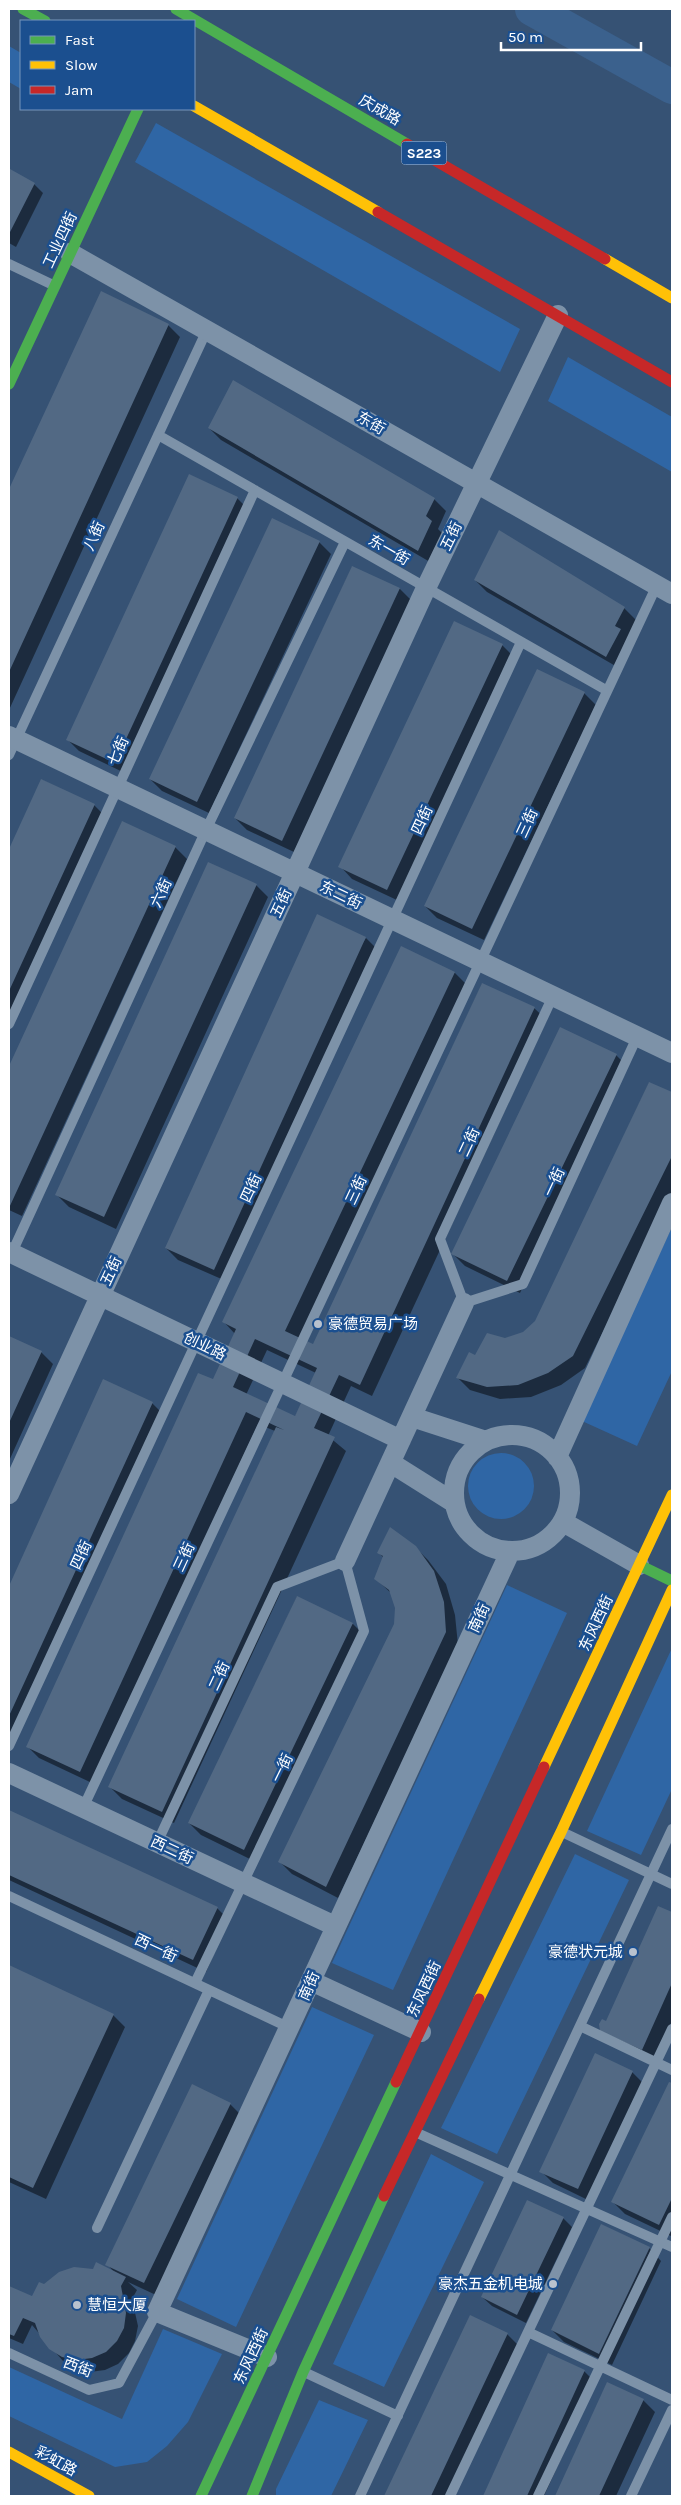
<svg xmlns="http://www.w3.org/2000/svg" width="681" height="2505" viewBox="0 0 681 2505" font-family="Karla,'Noto Sans SC',sans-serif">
	<rect width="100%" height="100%" fill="#365274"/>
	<path fill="#2f66a5" d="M9,46L21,53V89L9,82Z
		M156,123L520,329L500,372L135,162Z
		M568,357L672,417V472L548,401Z
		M672,1227V1371L637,1446L582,1421Z
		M468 1486a33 33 0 1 1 66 0a33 33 0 1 1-66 0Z
		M507,1585L567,1613L393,1990L332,1963Z
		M672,1648V1789L641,1855L587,1831Z
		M575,1854L629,1880L497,2154L441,2128Z
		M312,2007L374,2035L236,2327L177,2299Z
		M431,2154L484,2182L384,2387L333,2364Z
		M163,2329L222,2354L188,2422L167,2446L147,2462L115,2467L9,2416V2367L122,2419Z
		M319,2400L368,2420L331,2496H276V2489Z"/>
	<path fill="#0007" fill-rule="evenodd" d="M10,171L34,184L43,193L16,247L9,243Z
		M101,293L168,325L180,337L9,710V492Z
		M209,428L434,499L446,511L438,529L443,534L430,562L221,440Z
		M237,498L249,510L127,774L79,751L67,739Z
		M500,532L624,608L636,620L619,668L487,592L475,580Z
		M319,542L331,554L209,813L162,791L150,779Z
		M352,567L400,589L412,601L294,852L247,830L235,818Z
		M502,645L514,657L399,901L352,879L340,866Z
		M584,693L596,705L484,940L437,918L425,906Z
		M42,780L94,805L106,817L9,1029V852Z
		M122,822L175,847L187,859L22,1216L9,1210V1069Z
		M256,885L268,897L116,1229L69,1207L57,1195Z
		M366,938L378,950L226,1281L178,1260L166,1248Z
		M402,948L455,973L467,985L299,1339L314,1346L482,984L534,1008L547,1020L372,1396L351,1386L328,1436L346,1451L174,1823L122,1799L110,1787L275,1431L258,1424L92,1783L39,1758L27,1746L214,1381L235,1334L224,1322ZM267,1350L316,1373L295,1417L246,1395Z
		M616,1055L628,1067L520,1293L465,1266L453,1254Z
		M649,1083L672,1094V1192L585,1368L561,1385L531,1397L500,1399L470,1390L458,1378L476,1357L505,1339L523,1333L536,1322Z
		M9,1337L41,1352L53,1364L9,1461Z
		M104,1381L152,1403L164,1415L9,1745V1589Z
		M415,1547L428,1560L446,1584L455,1615L458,1645L338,1898L292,1874L280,1862L395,1624L396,1608L392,1594L375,1578L384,1558L379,1553Z
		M297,1597L353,1624L365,1636L256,1862L201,1835L189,1823Z
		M9,1811L217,1908L229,1920L206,1972L9,1880Z
		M659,1907L672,1914V2021L654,2061L614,2043L606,2023Z
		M9,1966L113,2015L125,2027L46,2199L9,2182Z
		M632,2072L644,2084L590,2201L553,2183L541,2171Z
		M670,2084L672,2085L671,2236L625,2214L613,2202Z
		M230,2104L242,2116L156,2295L128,2282L137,2290L132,2299L138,2326L135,2341L129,2353L118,2364L105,2370L90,2372L75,2368L63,2361L32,2325L23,2344L9,2338V2287L33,2298L45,2286L114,2272L107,2264Z
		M563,2218L572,2227L526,2323L492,2306L482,2297Z
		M649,2248L661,2261L612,2365L564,2342L552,2330Z
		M470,2317L507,2334L519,2346L449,2496H386Z
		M549,2355L584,2371L596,2383L544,2496H484Z
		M608,2384L643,2400L655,2412L616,2496H556Z"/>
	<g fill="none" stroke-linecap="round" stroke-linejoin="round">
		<path stroke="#3b618d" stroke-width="34" d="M532,9L672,87"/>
	</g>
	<path fill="#526984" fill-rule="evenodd" d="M10,169L35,183L9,234V172Z
		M101,291L169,324L9,672V489Z
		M233,380L435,498L426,516L432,521L418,551L208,428Z
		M189,474L238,497L115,763L66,740Z
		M272,518L320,541L197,802L149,779Z
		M499,530L625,607L615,626L621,629L606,657L474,580Z
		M352,566L400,588L282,841L234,818Z
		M454,621L503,644L387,890L338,867Z
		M537,669L585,692L472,929L424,906Z
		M41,779L95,804L9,991V849Z
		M122,821L176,846L9,1208V1066Z
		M208,862L257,884L104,1217L55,1195Z
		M317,914L366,937L214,1270L165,1248Z
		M401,946L455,972L285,1331L313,1344L482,983L535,1007L360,1385L339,1375L314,1428L335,1437L162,1812L108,1787L276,1427L284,1430L246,1412L80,1772L26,1747L198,1373L213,1379L236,1329L222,1322ZM255,1339L317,1368L295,1416L233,1387Z
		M560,1027L617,1054L507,1281L451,1254Z
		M649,1082L672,1092V1156L573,1356L548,1373L518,1385L487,1387L456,1378L469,1352L475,1355L487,1333L505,1338L523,1332L535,1321Z
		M9,1336L42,1351L9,1423Z
		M103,1379L153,1402L9,1716V1586Z
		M390,1527L416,1546L434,1571L444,1602L446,1632L326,1887L278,1862L394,1624L395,1608L389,1590L374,1579L383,1556L377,1553Z
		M297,1596L353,1623L244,1850L188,1823Z
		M9,1810L218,1907L193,1960L9,1875Z
		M658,1906L672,1912V1983L642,2050L600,2031L599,2024L602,2019L606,2021Z
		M9,1965L114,2014L33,2188L9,2177Z
		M595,2053L633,2071L578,2189L539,2172Z
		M669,2082L672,2083V2198L659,2225L611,2202Z
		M192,2084L231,2103L144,2283L105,2265Z
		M527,2200L564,2217L517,2315L481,2297Z
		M601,2224L650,2247L599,2354L551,2330Z
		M96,2262L126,2277L121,2286L126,2313L124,2328L117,2341L106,2352L92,2358L77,2360L62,2357L49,2349L40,2337L35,2323L23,2318L14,2336L9,2334V2286L32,2296L39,2282L44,2284L59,2272L74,2267L93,2269Z
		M470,2315L508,2333L431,2496H384Z
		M548,2353L585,2370L527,2496H483Z
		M607,2382L644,2399L599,2496H555Z"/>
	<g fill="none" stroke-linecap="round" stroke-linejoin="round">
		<path stroke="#7d92a8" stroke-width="10" d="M9,264L53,285
			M158,435L606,690
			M9,755L207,330
			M553,996L440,1239L464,1303L523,1284L637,1037
			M9,1024L255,490
			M10,1257L206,830L345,542
			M9,1746L521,642
			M83,1808L657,585
			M562,1832L672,1884
			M157,1843L277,1587L345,1561L364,1631L195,1983
			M9,1896L290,2028
			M580,2026L672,2070
			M415,2132L672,2247
			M97,2228L209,1990
			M528,2332L672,2400
			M9,2353L89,2390L119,2383L157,2312
			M304,2372L398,2416
			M360,2496L672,1829
			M450,2496L672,2029
			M538,2496L672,2217
			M631,2496L672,2410"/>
		<path stroke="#7d92a8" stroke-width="20" d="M70,253L672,594
			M9,736L672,1053
			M9,1252L401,1440
			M412,1417L486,1441
			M454 1493a58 58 0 1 1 116 0a58 58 0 1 1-116 0Z
			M557,1457L672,1203
			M391,1463L453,1502
			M9,1494L426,588L558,315
			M563,1522L639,1565
			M345,1561L464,1303
			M9,1773L335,1926
			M311,1981L421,2032
			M267,2357L157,2312L510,1552"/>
		<path stroke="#4caf50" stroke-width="11" d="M23,9L45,21
			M176,9L407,144
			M9,384L138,109
			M639,1565L672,1581
			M201,2496L396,2082
			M252,2496L303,2372L384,2196"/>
		<path stroke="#ffc107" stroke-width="11" d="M194,106L378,212
			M605,259L672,298
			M544,1767L672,1495
			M479,1999L561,1832L672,1590
			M9,2452L89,2496"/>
		<path stroke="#c62828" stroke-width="11" d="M407,144L605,259
			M378,212L672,382
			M396,2082L544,1767
			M384,2196L479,1999"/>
	</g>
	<g fill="#b9c2ce" stroke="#1b4f8f" stroke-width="2">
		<circle cx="318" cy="1324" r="5"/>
		<circle cx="633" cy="1952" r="5"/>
		<circle cx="553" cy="2284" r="5"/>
		<circle cx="77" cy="2305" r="5"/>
	</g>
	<g text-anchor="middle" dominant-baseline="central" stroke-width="5" stroke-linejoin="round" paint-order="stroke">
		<rect fill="#1b4f8f" stroke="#bbcadd" stroke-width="1" x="401.5" y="141.5" width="45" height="23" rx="4"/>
		<g font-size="14" font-weight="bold" fill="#fff">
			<text x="424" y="153">S223</text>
		</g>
		<g font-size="15" fill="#fff" stroke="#1b4f8f">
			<text transform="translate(380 110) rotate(30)">庆成路</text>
			<text transform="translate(60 240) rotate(-65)">工业四街</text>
			<text transform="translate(371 423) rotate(30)">东街</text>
			<text transform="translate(94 536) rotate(-65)">八街</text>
			<text transform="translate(451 536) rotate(-64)">五街</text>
			<text transform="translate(389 550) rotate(30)">东一街</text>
			<text transform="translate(118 751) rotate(-65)">七街</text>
			<text transform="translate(422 820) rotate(-65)">四街</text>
			<text transform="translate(527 823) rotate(-65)">三街</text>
			<text transform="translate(161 893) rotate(-65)">六街</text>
			<text transform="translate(341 895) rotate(26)">东二街</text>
			<text transform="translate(281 903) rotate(-65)">五街</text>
			<text transform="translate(469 1142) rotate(-65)">二街</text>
			<text transform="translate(554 1182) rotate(-65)">一街</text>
			<text transform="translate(251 1188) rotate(-65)">四街</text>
			<text transform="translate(356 1190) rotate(-65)">三街</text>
			<text transform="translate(111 1271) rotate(-65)">五街</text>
			<text transform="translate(205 1346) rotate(26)">创业路</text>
			<text transform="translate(81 1555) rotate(-65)">四街</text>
			<text transform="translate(184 1557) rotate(-65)">三街</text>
			<text transform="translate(479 1618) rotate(-65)">南街</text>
			<text transform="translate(596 1623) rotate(-65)">东风西街</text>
			<text transform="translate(219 1676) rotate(-65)">二街</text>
			<text transform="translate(282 1768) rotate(-64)">一街</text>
			<text transform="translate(172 1850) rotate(25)">西二街</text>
			<text transform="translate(156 1948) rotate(25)">西一街</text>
			<text transform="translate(309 1986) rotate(-66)">南街</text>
			<text transform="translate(424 1989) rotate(-65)">东风西街</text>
			<text transform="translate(251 2356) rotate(-65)">东风西街</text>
			<text transform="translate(78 2367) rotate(21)">西街</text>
			<text transform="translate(56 2461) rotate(29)">彩虹路</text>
		</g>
		<g font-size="15" fill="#fff" stroke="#1b4f8f" text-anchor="start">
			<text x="328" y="1324">豪德贸易广场</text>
			<text x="623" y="1952" text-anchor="end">豪德状元城</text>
			<text x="543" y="2284" text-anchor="end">豪杰五金机电城</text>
			<text x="87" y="2305">慧恒大厦</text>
		</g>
	</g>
	<rect width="681" height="2505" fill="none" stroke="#ffffff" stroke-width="20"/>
	<rect x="20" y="20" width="175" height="90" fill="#1b4f8f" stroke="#7695bc"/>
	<rect x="30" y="36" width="25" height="8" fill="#4caf50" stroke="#7695bc"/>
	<text x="65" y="45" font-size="15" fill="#ffffff">Fast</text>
	<rect x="30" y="61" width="25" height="8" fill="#ffc107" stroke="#7695bc"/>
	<text x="65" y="70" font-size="15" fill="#ffffff">Slow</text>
	<rect x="30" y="86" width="25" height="8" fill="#c62828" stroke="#7695bc"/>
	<text x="65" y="95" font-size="15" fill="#ffffff">Jam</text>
	<path d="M501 42v8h140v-8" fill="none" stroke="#ffffff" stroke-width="2.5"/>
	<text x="508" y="42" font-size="15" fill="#ffffff" stroke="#1b4f8f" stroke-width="4" paint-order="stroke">50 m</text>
</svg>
